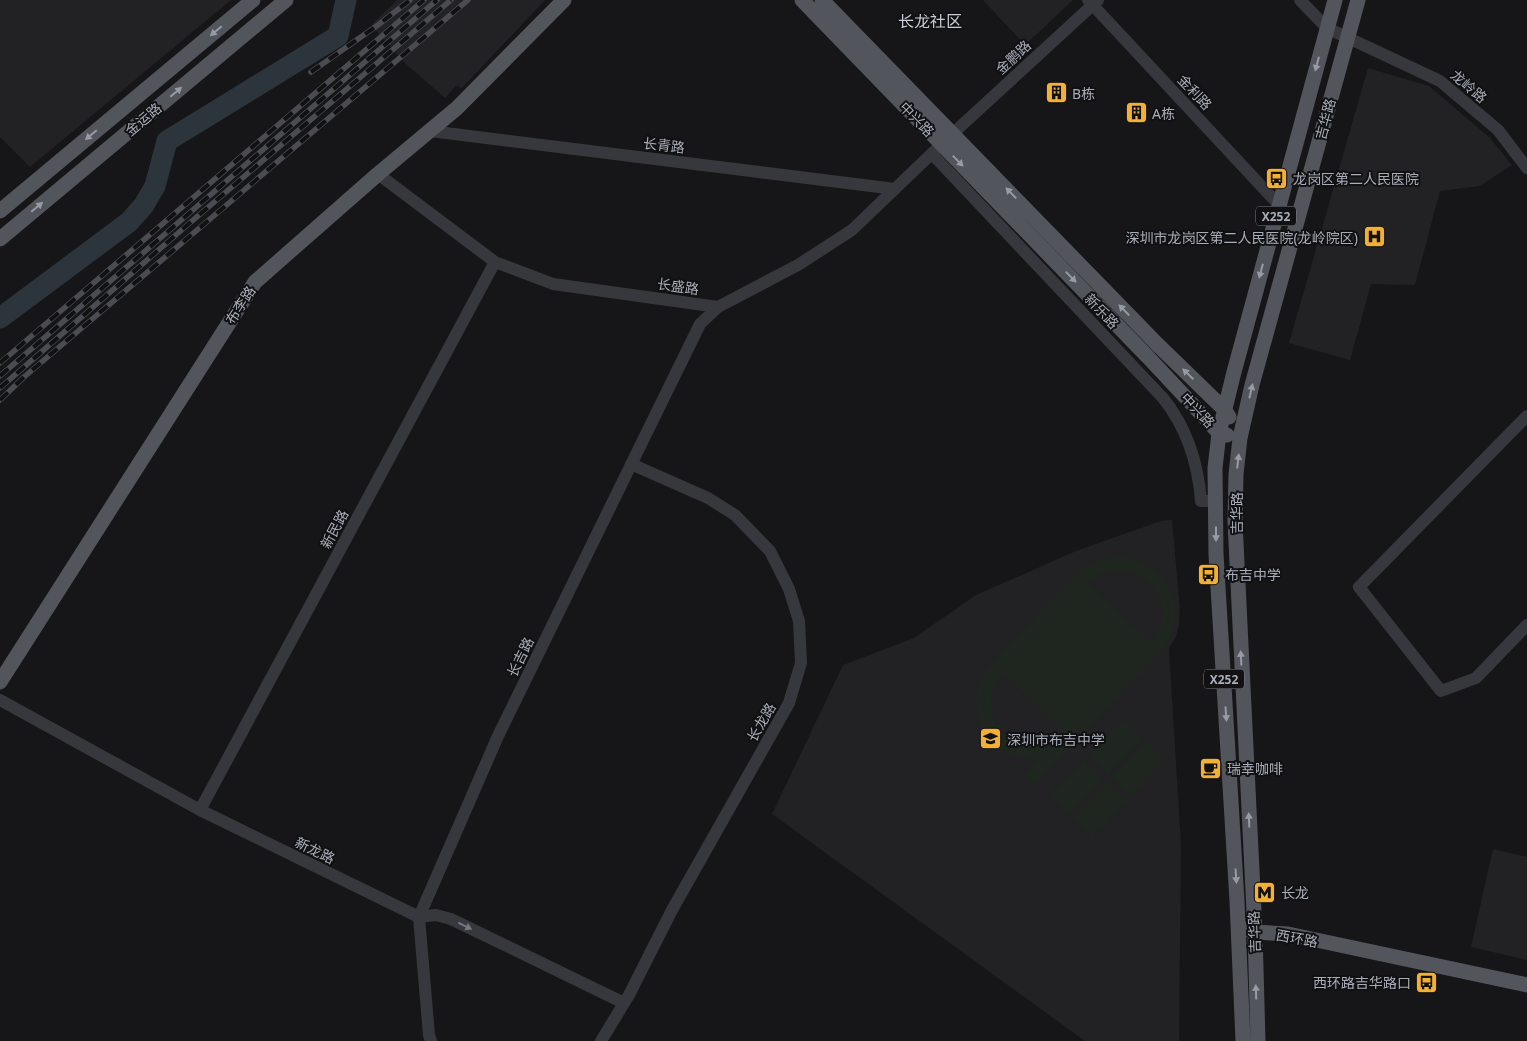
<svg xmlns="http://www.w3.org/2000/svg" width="1527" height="1041" viewBox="0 0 1527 1041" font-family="'Noto Sans','Noto Sans SC',sans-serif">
	<rect width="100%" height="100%" fill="#161618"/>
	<path fill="#222225" d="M0,0H231L30,167L0,137Z
		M397,0H545L462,88L456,86L445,98L406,64L371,25Z
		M983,0H1073L1025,45Z
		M1368,68L1429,86L1490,138L1512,165L1480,186L1440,191L1415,285L1371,284L1350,360L1289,343Z
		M1172,520L1180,609L1179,623L1176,636L1169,648L1181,846L1179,1041H1085L772,814L843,665L914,638L976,595L1076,551L1161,521Z
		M1493,849L1527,857V960L1471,947Z"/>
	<path fill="#1e261f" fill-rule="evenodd" d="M1121,556C1171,564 1193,611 1161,652L1034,785L1024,775L1038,760C1021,760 1006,755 993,743C978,728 972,703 980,683C989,660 1032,622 1050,603C1062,590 1074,574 1088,565C1099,559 1109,557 1121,556ZM1121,570C1159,576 1175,612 1151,643L1088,583L1103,573ZM1002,673L1064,732V733C1021,769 968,718 1002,673Z
		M1123,720L1142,739L1108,774L1089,756Z
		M1146,742L1165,761L1131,796L1112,777Z
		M1084,761L1103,779L1069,814L1050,796Z
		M1107,782L1126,801L1092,836L1073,818Z"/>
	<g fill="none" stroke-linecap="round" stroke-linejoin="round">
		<path stroke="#2c353c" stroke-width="21" d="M0,318L129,222L144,205L155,186L167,141L338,36L346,0"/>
		<path stroke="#37383d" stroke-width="12" d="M1088,0L1279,205
			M1300,0L1327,28L1440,81L1498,130L1527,168
			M430,131L895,189
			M932,154L1163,398C1187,428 1198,462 1201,501H1215
			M378,174L495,262L553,284L718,307L798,265L852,230L949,137L1098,0
			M1527,416L1359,587L1441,691L1476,678L1527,625
			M0,700L200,810L419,917L436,915L451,919L624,1003
			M200,810L495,262
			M431,1041L429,1035L419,917L498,736L700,324L718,307
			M601,1041L629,995L672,910L789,703L801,663L799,621L789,589L770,551L735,515L708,498L631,464"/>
		<path stroke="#53555c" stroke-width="15" d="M0,211L253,0
			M0,239L286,0
			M1158,345L1225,410L1229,417
			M1147,356L1219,433L1227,435
			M0,682L255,282L378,174L457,108L564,0
			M1247,929L1255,932L1288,934L1527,985
			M1243,1041L1237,901L1216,554L1215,468L1219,433L1234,372L1335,0
			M1258,1041L1255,932L1235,522L1236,474L1240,438L1252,385L1358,0"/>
		<defs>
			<path id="rail" d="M311,72L378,25L410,0
				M0,363L424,0
				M0,376L437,0
				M0,388L185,227L451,0
				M0,400L24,377L468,0"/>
		</defs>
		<use href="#rail" stroke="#4a4c52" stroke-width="5.5"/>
		<use href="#rail" stroke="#111113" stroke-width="4" stroke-dasharray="11" stroke-linecap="butt"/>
		<path stroke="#53555c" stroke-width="15" d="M802,0L1147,356
			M822,0L1158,345"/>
	</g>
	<defs><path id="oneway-solid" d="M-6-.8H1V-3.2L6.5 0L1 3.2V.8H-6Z" transform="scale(1.25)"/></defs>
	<g fill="#979ba6">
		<use href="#oneway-solid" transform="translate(216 31) rotate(140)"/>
		<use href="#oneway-solid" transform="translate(1317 64) rotate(105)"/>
		<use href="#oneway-solid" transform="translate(176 92) rotate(-40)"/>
		<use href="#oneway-solid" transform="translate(91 135) rotate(140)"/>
		<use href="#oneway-solid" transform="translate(958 161) rotate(46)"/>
		<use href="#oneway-solid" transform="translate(1011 193) rotate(-134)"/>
		<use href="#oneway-solid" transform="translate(37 207) rotate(-40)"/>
		<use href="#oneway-solid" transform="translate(1261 271) rotate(105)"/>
		<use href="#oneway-solid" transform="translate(1071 277) rotate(46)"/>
		<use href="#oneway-solid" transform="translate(1124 310) rotate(-134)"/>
		<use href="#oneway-solid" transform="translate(1188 374) rotate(-136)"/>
		<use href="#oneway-solid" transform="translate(1251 391) rotate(-77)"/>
		<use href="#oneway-solid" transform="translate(1238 461) rotate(-83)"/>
		<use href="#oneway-solid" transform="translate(1216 534) rotate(90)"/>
		<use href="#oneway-solid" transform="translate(1241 658) rotate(-93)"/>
		<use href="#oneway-solid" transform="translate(1226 714) rotate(86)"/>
		<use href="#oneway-solid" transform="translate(1249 820) rotate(-93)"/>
		<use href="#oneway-solid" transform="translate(1236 876) rotate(86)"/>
		<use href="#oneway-solid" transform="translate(1256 992) rotate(-92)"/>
	</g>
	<use fill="#757881" href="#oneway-solid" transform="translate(465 926) rotate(26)"/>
	<defs>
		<symbol id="building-square" viewBox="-11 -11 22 22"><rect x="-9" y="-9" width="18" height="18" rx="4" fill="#f2b134" stroke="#111113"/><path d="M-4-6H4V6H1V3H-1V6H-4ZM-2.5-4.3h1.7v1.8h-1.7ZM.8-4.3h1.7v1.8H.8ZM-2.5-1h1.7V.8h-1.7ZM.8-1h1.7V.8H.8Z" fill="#111"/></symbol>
		<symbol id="bus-square" viewBox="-11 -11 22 22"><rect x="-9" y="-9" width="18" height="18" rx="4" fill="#f2b134" stroke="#111113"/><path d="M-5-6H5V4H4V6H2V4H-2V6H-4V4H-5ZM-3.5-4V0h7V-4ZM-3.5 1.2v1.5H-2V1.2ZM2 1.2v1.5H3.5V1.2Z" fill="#111"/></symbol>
		<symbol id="hospital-square" viewBox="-11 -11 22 22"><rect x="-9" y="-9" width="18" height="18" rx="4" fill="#f2b134" stroke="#111113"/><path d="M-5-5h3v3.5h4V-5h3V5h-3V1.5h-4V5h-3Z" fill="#111"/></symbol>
		<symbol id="school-square" viewBox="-11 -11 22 22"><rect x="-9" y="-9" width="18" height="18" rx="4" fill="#f2b134" stroke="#111113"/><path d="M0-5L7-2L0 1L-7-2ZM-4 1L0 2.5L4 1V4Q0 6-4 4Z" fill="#111"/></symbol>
		<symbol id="cafe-square" viewBox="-11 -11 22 22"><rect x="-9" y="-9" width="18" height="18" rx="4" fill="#f2b134" stroke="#111113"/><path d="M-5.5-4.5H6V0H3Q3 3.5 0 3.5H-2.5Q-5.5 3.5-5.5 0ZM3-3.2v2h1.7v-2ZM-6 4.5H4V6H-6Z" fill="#111"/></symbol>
		<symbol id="metro-square" viewBox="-11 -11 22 22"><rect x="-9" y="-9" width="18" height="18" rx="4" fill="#f2b134" stroke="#111113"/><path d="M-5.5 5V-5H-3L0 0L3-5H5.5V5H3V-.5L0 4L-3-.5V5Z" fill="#111"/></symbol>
	</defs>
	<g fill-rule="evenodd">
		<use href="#building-square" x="1044" y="80" width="25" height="25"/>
		<use href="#building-square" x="1124" y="100" width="25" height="25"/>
		<use href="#bus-square" x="1264" y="166" width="25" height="25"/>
		<use href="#hospital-square" x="1362" y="224" width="25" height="25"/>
		<use href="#bus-square" x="1196" y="562" width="25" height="25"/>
		<use href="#school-square" x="978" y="726" width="25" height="25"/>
		<use href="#cafe-square" x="1198" y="756" width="25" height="25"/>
		<use href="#metro-square" x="1252" y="880" width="25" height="25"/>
		<use href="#bus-square" x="1414" y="970" width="25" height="25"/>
	</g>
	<g text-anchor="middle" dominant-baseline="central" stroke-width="4" stroke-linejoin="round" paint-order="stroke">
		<g fill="#111113" stroke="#7b7e86" stroke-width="1">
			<rect x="1256" y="206.5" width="40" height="19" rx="4"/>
			<rect x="1204" y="669.5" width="40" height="19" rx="4"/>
		</g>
		<g font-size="12" font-weight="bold" fill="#a8adb8">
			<text x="1276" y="216">X252</text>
			<text x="1224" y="679">X252</text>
		</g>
		<g font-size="14" fill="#a8adb8" stroke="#111113">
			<text transform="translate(1013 57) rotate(-43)">金鹏路</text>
			<text transform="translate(1469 86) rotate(40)">龙岭路</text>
			<text transform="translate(1195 92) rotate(47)">金利路</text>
			<text transform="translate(143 119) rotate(-40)">金运路</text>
			<text transform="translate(917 119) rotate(46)">中兴路</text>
			<text transform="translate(1325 119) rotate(-75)">吉华路</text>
			<text transform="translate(664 145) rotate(7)">长青路</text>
			<text transform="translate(678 286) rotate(8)">长盛路</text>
			<text transform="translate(240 305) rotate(-57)">布李路</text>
			<text transform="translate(1102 311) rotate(47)">新乐路</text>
			<text transform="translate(1198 410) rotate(47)">中兴路</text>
			<text transform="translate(1236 513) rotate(-90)">吉华路</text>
			<text transform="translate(334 529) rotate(-62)">新民路</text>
			<text transform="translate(520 657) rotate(-64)">长吉路</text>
			<text transform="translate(761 722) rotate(-60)">长龙路</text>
			<text transform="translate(315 850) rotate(26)">新龙路</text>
			<text transform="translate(1254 932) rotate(-92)">吉华路</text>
			<text transform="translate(1297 938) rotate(10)">西环路</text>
		</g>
		<g font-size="14" fill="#a8adb8" stroke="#111113" text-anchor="start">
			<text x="1072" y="93">B栋</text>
			<text x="1152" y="113">A栋</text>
			<text x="1293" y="178">龙岗区第二人民医院</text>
			<text x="1358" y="237" text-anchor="end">深圳市龙岗区第二人民医院(龙岭院区)</text>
			<text x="1225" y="574">布吉中学</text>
			<text x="1007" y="739">深圳市布吉中学</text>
			<text x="1227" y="768">瑞幸咖啡</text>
			<text x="1281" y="892">长龙</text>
			<text x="1411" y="982" text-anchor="end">西环路吉华路口</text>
		</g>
		<g font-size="16" fill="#c9ccd4" stroke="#111113">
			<text x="930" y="21">长龙社区</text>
		</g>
	</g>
</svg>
